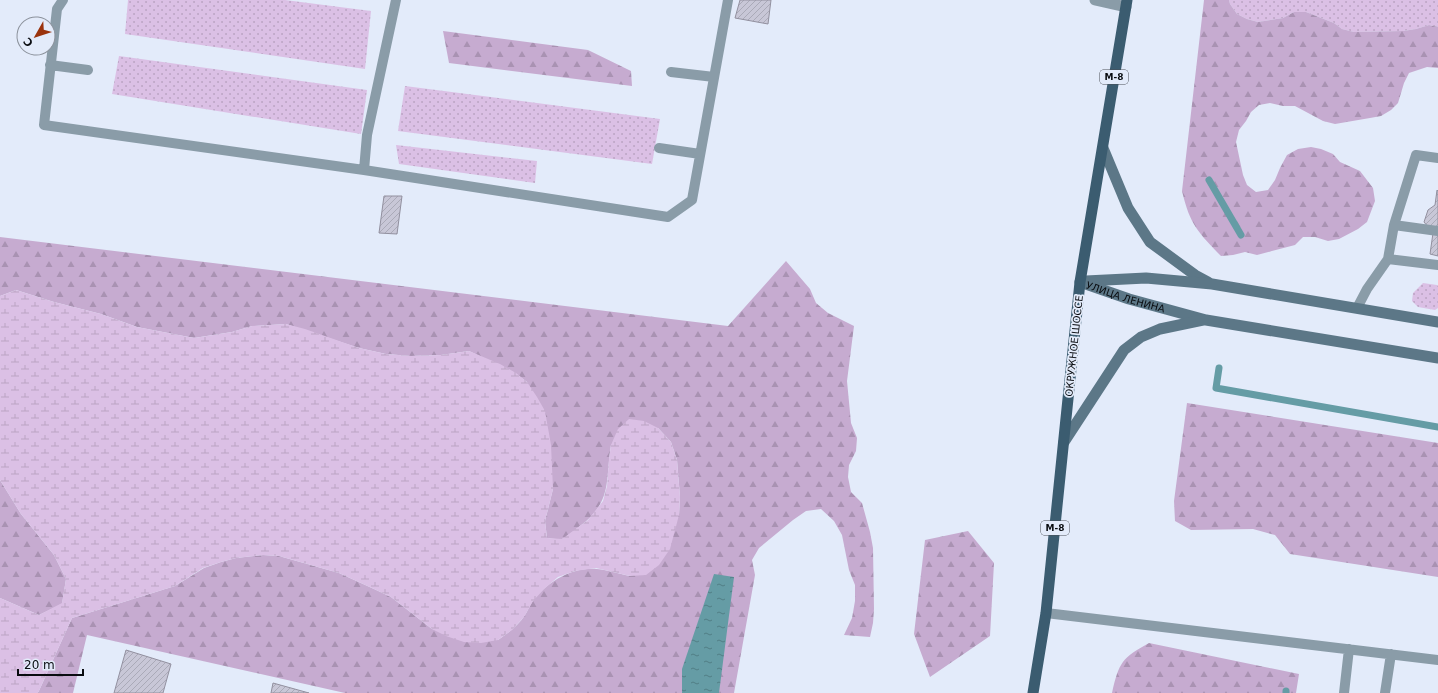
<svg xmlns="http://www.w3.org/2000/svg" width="1438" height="693" viewBox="0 0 1438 693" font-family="'DejaVu Sans',sans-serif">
	<defs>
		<pattern id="grass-dots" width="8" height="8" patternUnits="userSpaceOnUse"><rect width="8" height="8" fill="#dbc0e5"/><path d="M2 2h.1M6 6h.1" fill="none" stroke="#bba4c3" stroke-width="1.8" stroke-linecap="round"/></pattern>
		<pattern id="forest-firs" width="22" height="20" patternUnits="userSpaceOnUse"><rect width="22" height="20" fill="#c6abd0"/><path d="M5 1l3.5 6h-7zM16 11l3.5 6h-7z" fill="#a992b2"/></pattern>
		<pattern id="wetland-marsh" width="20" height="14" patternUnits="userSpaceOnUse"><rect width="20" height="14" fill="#dbc0e5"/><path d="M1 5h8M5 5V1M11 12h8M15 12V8" fill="none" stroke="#bba4c3"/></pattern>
		<pattern id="water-ripples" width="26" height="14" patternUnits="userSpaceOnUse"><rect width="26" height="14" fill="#659ca5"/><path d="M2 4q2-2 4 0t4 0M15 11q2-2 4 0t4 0" fill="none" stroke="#517e85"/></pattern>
		<pattern id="building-hatch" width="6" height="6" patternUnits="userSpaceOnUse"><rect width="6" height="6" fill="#c8c7d7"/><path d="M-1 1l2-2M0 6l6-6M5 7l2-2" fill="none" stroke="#aaaab8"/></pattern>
	</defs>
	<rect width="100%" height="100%" fill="#e3ebfa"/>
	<path fill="url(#grass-dots)" d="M128,0H285L371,11L365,69L125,34Z
		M1229,0H1438V27L1429,25L1416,29L1403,31L1354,32L1342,29L1334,23L1306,12H1294L1283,18L1258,22L1247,19L1237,14L1230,4Z
		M119,56L367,90L361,134L112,94Z
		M405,86L660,119L652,164L398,131Z
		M396,145L537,161L535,183L399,164Z
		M1423,283L1437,285L1438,286V308L1435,310L1418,307L1412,301L1413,293Z"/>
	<path fill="url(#forest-firs)" d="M1204,0H1229L1230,4L1237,14L1247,19L1258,22L1283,18L1294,12H1306L1334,23L1342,29L1354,32L1403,31L1416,29L1429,25L1438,27V68L1427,67L1409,73L1404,83L1398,103L1391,110L1381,116L1370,118L1335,124L1323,121L1295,106H1283L1270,103L1259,105L1251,112L1246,121L1239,130L1236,142L1243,175L1247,185L1256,192L1268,190L1275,180L1280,168L1287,155L1298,149L1311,147L1321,149L1333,154L1340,162L1360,171L1373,188L1375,201L1367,222L1358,229L1339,239L1328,241L1315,237H1303L1295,245L1257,255L1245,252L1233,255L1221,256C1198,232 1190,225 1182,191Z
		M443,31L588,50L631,71L632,86L449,63Z
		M0,237L728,326L786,261L810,289L816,303L828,313L854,326L847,381L851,423L857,438L856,451L849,465L848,477L851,492L862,503L870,532L873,548L874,609L873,623L870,637L844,635L852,618L855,601V585L849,570L842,535L834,521L821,509L806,511L793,520L759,548L752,560L755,575L734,693H345L87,635L73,693H38L72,618L175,586L204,568L221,562L236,558L263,555L279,556L339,573L374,589L391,597L432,629L498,640C508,633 518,626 525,615C528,611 529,606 532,602C546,582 573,566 597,569C608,570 620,574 630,576L679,515L680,497L677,460L671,442L658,428L611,445C605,481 613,501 580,526C576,529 567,537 562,539C558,540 551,538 547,538L545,521L553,489L527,382L515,373L469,351L441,355L411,356L386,354L359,348L286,324L252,326L232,332L194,338L137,327L101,314L54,302L16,290L0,296Z
		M1187,403L1438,443V577L1290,554L1275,535L1253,529L1191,530L1175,521L1174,501Z
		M0,480L21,514L54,555L66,579L62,604L39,615L0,598Z
		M968,531L994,563L990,636L930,677L914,634L925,540Z
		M1149,643L1299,674L1296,693H1112C1119,662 1122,658 1149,643Z"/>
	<path fill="url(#wetland-marsh)" d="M16,290L54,302L101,314L137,327L194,338L232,332L252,326L286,324L305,329L359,348L386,354L411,356L441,355L469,351L500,364L516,373L527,382L537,397L545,411L551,445L553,489L545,521L547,538L562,539L588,520L603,501L607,486L609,459L611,445L618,429L629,419L644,421L658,428L671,442L677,460L680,497L679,515L670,549L659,565L646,575L630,576L596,568L575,571L558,577L544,589L533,601L524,617L512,630L498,640L481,643L464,642L446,636L432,629L391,597L374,589L339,573L279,556L263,555L236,558L221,562L203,568L175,586L72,618L38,693H0V598L39,615L62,603L66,579L54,555L21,514L0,480V296Z"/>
	<path fill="url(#water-ripples)" d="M714,574L734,577L719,693H682V669Z"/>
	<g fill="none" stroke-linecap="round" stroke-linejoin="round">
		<path stroke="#659ca5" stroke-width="7" d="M1209,180L1241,235
			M1219,368L1216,388L1438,427
			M1286,693V691"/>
	</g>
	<path fill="url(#building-hatch)" stroke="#92909f" d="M740,0H771L768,24L735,18Z
		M1437,190L1438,191V256L1430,254L1433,233L1424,222L1428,210L1435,205Z
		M384,196H402L397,234L379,233Z
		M126,650L171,664L163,693H114Z
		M273,683L309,693H271Z"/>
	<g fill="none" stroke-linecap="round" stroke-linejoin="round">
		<path stroke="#8a9ca8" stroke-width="10" d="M63,0L57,9L44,125L364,170L668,217L692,200L728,0
			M50,65L88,70
			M671,72L714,77
			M659,148L700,154
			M364,170L367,135L396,0
			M1394,225L1438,231
			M1388,259L1438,265
			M1357,308L1367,289L1388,259L1394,225L1416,155L1438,158
			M1046,613L1438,660
			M1344,693L1349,649
			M1385,693L1391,654"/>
		<path stroke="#8a9ca8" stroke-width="11" d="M1095,0L1126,7"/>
		<g stroke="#5c7787" stroke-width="11">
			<path d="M1103,148L1128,208L1150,242L1195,275L1208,282"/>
			<path d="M1086,281L1146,278L1212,284L1438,322"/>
			<path id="s1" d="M1080,282L1129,299L1206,320L1438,358"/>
			<path d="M1064,442L1124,350L1141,337L1160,329L1203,320"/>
		</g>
		<path stroke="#3b5c70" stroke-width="11" d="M1033,693L1046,613L1080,282L1127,0"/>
	</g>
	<g text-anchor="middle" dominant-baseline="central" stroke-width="3.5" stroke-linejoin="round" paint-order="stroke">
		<g fill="#e3ebfa" stroke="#4a4f56" stroke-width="1">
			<rect x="1100" y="70" width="28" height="14" rx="3"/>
			<rect x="1041" y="521" width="28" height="14" rx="3"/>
		</g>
		<g font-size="9" font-weight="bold" fill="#090c10">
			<text x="1114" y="77">М-8</text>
			<text x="1055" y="528">М-8</text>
		</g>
		<g font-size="10" fill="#090c10" stroke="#e3ebfa">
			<text stroke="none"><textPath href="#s1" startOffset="48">УЛИЦА ЛЕНИНА</textPath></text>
			<text transform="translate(1074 346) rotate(-84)">ОКРУЖНОЕ ШОССЕ</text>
		</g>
	</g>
	<g transform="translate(36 36) rotate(231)"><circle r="19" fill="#e3ebfa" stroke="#8c929c"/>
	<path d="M0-3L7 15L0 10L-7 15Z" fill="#9a330d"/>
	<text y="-6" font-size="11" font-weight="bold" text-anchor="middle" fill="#090c10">С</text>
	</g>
	<path d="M18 669v6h65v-6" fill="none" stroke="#090c10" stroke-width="2"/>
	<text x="24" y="669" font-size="12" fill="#090c10" stroke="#e3ebfa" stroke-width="3" paint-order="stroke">20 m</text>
</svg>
